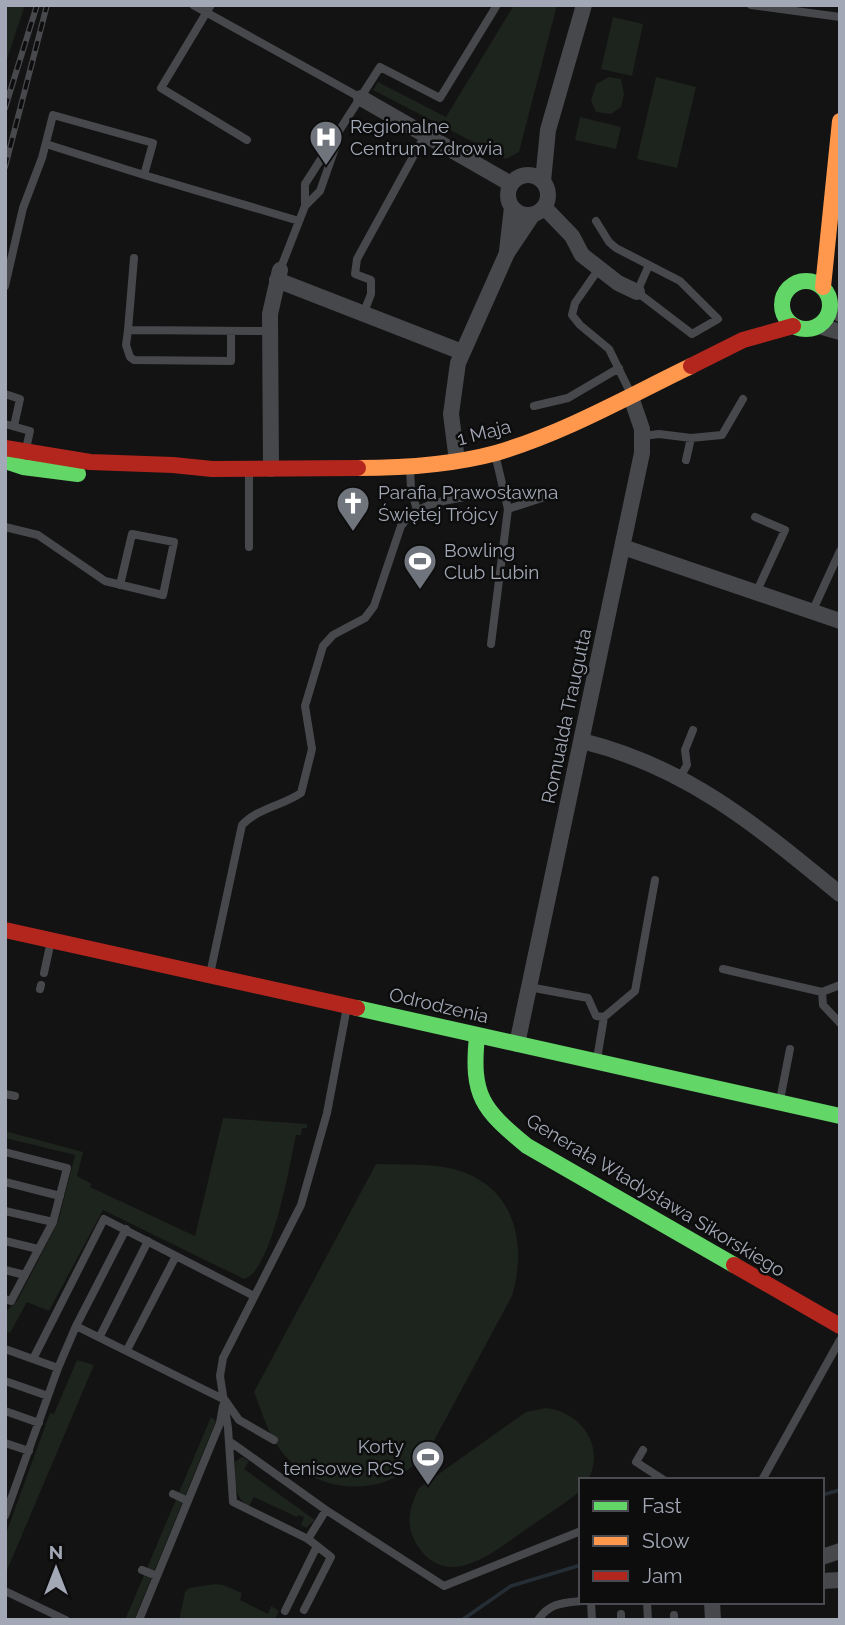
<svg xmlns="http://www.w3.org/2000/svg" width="845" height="1625" viewBox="0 0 845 1625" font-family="Raleway,sans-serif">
	<rect width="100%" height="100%" fill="#131313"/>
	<path fill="#1d231d" d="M5,5H25L5,65Z
		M514,5H557L519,152L506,159L373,90L378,82L446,117Z
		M613,17L643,24L632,76L601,69Z
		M609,77L621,79L624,94L621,107L611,114L596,112L591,101L596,84Z
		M656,77L696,87L677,168L637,159Z
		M580,117L621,127L616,149L575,140Z
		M223,1118L307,1124V1128H302L301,1135H296C290,1163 272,1272 244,1279L103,1210L49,1311L27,1302L10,1333L5,1331C5,1313 4,1312 17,1301L58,1222L75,1155L5,1138V1131L83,1152L77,1176L92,1184L90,1187L195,1236Z
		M376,1164C401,1165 428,1163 453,1169C514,1184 528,1242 512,1296L430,1448C421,1458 413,1467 402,1474C362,1497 310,1488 281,1451C268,1434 262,1412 254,1392Z
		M77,1360L94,1365L5,1575V1536L50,1413L54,1414Z
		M546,1408C581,1412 606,1446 588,1480H581V1490C565,1504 545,1516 528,1528C497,1549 448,1594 417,1545C405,1526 409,1507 419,1488L526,1412Z
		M211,1417L216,1421L134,1620H125Z
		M242,1457L249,1461L244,1469L315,1520L306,1528L301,1525L304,1517L298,1515L297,1517L254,1497L249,1506C232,1497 236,1479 235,1462Z
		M215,1584L223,1585L242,1593L240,1600L268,1614L271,1606L279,1611L275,1620H179L185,1592L189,1588Z"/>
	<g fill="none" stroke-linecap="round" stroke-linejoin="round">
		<path stroke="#252d35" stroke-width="3.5" d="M822,1495L840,1490
			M462,1620L511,1586L581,1565"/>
		<path stroke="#47484c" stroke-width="8" d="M193,5L361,98
			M211,5L161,88L247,140
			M751,5L840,17
			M144,175L299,221
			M305,206V184L380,67L440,98L497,5
			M596,221L609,242L616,248L680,281L718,319L692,334L637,292L649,265
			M280,270L305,206L320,191L339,137
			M598,270L575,303L572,315L580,325L609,349L631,394
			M5,286L23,208L42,158L53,115L153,143L144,175L46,144
			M364,312L371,294V280L355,274L357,259L425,135
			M128,330L134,258
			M231,331V361L134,360L130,357L126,345L128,330L252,331H270
			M5,394L20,399L14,426
			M534,406L568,398L619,368
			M5,424L30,431L26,449
			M643,436L659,434L691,438L722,435L743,399
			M686,460L691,438
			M410,468L411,489L417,510
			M508,509L551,495
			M755,517L785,530L756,593
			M5,527L38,535L105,581L163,595L174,542L132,534L120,585
			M249,547V472
			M812,612L840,551
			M491,644L508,509L495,454
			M680,777L687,765L685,750L693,730
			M723,969L822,992L840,985
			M44,973L51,941
			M210,974L242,825C258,808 282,806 301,793L312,749L305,706L323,646L333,635L365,618L374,606L401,526C418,501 450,500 478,495
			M529,987L588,998L596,1016L604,1017
			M40,989L41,985
			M822,992L823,1005L840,1023
			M597,1059L604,1017L635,991L655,880
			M5,1094L15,1096
			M780,1100L790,1049
			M5,1152L67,1168L53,1222L11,1301L5,1299
			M5,1182L60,1196
			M5,1211L53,1222
			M5,1241L38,1249
			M5,1270L25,1275
			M76,1326L225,1400L239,1420L274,1440
			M100,1336L148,1241
			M5,1349L58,1368
			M127,1350L176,1256
			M33,1359L104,1219L254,1296
			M5,1381L48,1396
			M5,1411L39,1423
			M229,1441L326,1510
			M5,1443L29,1451
			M643,1450L636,1462L664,1480
			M762,1480L840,1340
			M173,1494L188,1501
			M5,1516L58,1368L76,1326L126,1229
			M308,1539L326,1510L444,1586L581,1531
			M142,1570L157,1576
			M5,1591L66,1620
			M591,1602L592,1620
			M647,1602L648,1620
			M304,1610L331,1557L308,1539L233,1502L228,1428L220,1376L223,1358L301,1205L327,1113L347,1007
			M285,1611L317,1546
			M621,1614V1620
			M674,1615V1620
			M139,1620L220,1423L223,1406
			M538,1620C549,1603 562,1603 581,1601"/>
		<path stroke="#47484c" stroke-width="16" d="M361,98L511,184
			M508 195a20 20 0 1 1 40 0a20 20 0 1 1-40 0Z
			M543,181L548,130L584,5
			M544,207L572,236L582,255L618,283L637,292
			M507,251L512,207
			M277,280L462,352
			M831,305L840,314
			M819,326L840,332
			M457,461L451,414L458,363L507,253L533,214
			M271,469L270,314L280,270
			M623,547L840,621
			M582,741C688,767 758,827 840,894
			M517,1044L642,453V429L631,397
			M822,1557L840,1551
			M822,1581L840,1580
			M712,1602L713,1620"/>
		<path stroke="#63d668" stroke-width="16" d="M782 305a24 24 0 1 1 48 0a24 24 0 1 1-48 0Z
			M5,461L23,467L78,474
			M357,1008L840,1116
			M477,1036C471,1096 482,1109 527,1146L734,1265"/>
		<path stroke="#ff974d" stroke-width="16" d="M823,287L840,121
			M358,468C404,468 452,465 496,453C564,433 627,397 691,366"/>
		<path stroke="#b3261e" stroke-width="16" d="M691,366L743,340L793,326
			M5,448L90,462L173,465L212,469L358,468
			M5,930L357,1008
			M734,1265L840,1326"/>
		<defs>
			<path id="rail" d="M5,108L37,5
				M5,167L47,5"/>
		</defs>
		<use href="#rail" stroke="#48494c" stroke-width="6"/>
		<use href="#rail" stroke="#0d0d0e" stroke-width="3.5" stroke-dasharray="10" stroke-linecap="butt"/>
	</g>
	<defs>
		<symbol id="hospital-pin" viewBox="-11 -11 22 30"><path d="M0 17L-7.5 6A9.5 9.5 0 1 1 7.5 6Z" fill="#70747c" stroke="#0d0d0e"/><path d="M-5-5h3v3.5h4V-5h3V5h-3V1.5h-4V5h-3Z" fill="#fff"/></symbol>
		<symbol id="church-pin" viewBox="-11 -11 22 30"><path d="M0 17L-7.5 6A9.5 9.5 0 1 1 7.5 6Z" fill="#70747c" stroke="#0d0d0e"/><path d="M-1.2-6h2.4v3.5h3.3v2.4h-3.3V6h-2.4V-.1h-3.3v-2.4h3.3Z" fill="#fff"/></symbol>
		<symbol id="stadium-pin" viewBox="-11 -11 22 30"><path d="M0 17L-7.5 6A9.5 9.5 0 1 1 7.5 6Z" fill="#70747c" stroke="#0d0d0e"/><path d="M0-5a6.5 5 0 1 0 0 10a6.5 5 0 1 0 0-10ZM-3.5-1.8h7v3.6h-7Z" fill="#fff"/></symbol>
	</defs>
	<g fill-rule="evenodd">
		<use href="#hospital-pin" x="307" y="118" width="38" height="52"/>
		<use href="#church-pin" x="334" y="484" width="38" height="52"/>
		<use href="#stadium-pin" x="401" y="542" width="38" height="52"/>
		<use href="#stadium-pin" x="409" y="1438" width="38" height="52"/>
	</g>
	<g text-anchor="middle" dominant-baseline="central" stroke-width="5" stroke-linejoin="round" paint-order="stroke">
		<g font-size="19" fill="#a2a8b5" stroke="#0d0d0e" text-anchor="start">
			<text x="350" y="126">Regionalne<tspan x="350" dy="22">Centrum Zdrowia</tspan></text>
			<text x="378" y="492">Parafia Prawosławna<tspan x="378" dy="22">Świętej Trójcy</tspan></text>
			<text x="444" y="550">Bowling<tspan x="444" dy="22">Club Lubin</tspan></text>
			<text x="404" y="1446" text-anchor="end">Korty<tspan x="404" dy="22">tenisowe RCS</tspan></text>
		</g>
		<g font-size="19" fill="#a2a8b5" stroke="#0d0d0e">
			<text transform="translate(484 432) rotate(-14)">1 Maja</text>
			<text transform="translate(566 716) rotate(-78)">Romualda Traugutta</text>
			<text transform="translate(439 1005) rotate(13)">Odrodzenia</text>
			<text transform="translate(656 1195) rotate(31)">Generała Władysława Sikorskiego</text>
		</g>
	</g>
	<rect width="845" height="1625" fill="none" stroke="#a2a8b5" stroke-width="14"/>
	<rect x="579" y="1478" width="245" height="126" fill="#0d0d0e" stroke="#494b51" stroke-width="2"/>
	<rect x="593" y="1501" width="35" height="10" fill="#63d668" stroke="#494b51" stroke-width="2"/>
	<text x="642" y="1513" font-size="21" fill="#a2a8b5">Fast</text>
	<rect x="593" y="1536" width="35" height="10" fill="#ff974d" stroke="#494b51" stroke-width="2"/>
	<text x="642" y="1548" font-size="21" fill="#a2a8b5">Slow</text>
	<rect x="593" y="1571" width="35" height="10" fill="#b3261e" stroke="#494b51" stroke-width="2"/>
	<text x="642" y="1583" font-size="21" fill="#a2a8b5">Jam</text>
	<g transform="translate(56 1569)" stroke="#0d0d0e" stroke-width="5" paint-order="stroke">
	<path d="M0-5L12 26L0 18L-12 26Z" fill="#a2a8b5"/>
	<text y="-10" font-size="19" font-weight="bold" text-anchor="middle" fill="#a2a8b5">N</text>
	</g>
</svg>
